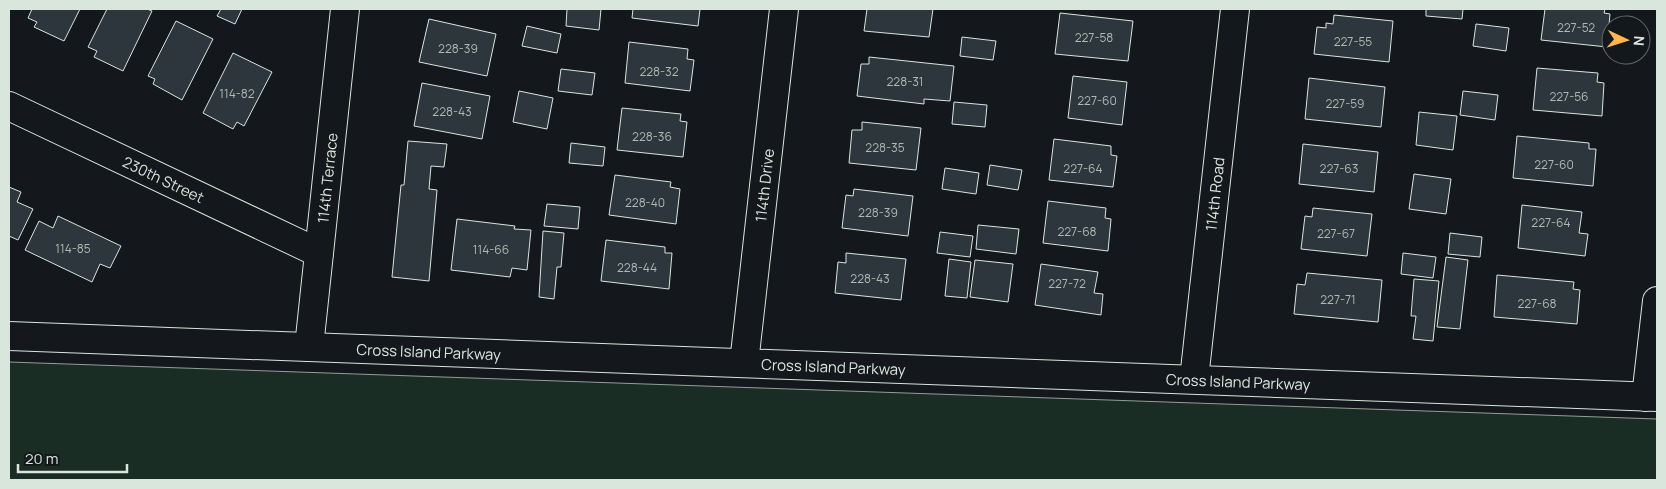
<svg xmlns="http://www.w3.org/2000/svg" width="1666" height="489" viewBox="0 0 1666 489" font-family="Manrope,sans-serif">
	<rect width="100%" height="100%" fill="#14181c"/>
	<path fill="#1a2d24" stroke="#939e99" d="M9,362L1657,419V480H9Z"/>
	<path fill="#2c363c" stroke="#d8e6dc" d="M32,9H80L64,41L34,27L37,22L28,18Z
		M107,9H147L152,11L123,71L94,57L97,51L88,47Z
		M221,9H242L235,24L217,16Z
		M567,9H601L599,30L566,26Z
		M633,9H700L698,26L632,18Z
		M867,9H933L929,37L864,31Z
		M1426,9H1463L1462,19L1426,16Z
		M1545,9H1605L1604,13L1610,14L1607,47L1541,40Z
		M1060,13L1133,21L1128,61L1055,54Z
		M1334,15L1393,21L1389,62L1314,54L1317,27L1326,28V23L1333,24Z
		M429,19L496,34L487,76L419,62Z
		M176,21L213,39L182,100L153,84L155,79L148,76Z
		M1476,24L1509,28L1506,51L1473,46Z
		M527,26L561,34L557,53L522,46Z
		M962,37L996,41L993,60L960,56Z
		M629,42L688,49L687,59L694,60L690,91L625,83Z
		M233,53L272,72L244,126L237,122L233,129L203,113Z
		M869,57L954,66L950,101L924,99V104L857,96L861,64H869Z
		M1537,68L1598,73L1597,82L1604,83L1602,116L1533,110Z
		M561,69L595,73L592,95L558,91Z
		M1073,76L1127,82L1122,125L1068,118Z
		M1309,78L1385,87L1381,127L1305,119Z
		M422,83L490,96L482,139L414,126Z
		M519,91L553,98L547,129L513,122Z
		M1463,91L1498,95L1495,120L1460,115Z
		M954,102L987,105L985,127L952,124Z
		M622,108L681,114L680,121L687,122L683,157L617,150Z
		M1419,112L1457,116L1453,150L1416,145Z
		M862,122L921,128L916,170L849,163L852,130H862Z
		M1517,136L1589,143V149H1596L1593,186L1513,178Z
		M1054,139L1111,146V155L1117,156L1113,187L1049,180Z
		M408,141L447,144L444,167L431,166L429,189L437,190L429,281L392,277L401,185H404Z
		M571,143L605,147L603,166L569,163Z
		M1303,144L1378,152L1374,192L1299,184Z
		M990,165L1022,170L1018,190L987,185Z
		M945,168L979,173L976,194L942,189Z
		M1414,174L1451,179L1446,214L1409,209Z
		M615,175L671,182L670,187L680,189L676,224L609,215Z
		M9,187L21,192L17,202L33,209L18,240L9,236Z
		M854,189L913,196L908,236L842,228L846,195L853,196Z
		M1048,201L1106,208L1105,218L1111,219L1108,251L1043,243Z
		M547,204L580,207L578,229L544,226Z
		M1522,205L1582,212L1579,233L1588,234L1585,256L1518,248Z
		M1313,208L1372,214L1367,256L1301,249L1305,216L1312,217Z
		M58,216L121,246L110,268L100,264L92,282L25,250L39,221L53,228Z
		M457,219L515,226L514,229L531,230L527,270L512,268L510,277L451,270Z
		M978,225L1019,229L1016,254L976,249Z
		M543,231L564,233L561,267H557L554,299L539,297Z
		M940,232L973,236L970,257L937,253Z
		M1450,233L1482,237L1480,257L1448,254Z
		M606,240L665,247V253H672L669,289L601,281Z
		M846,253L906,259L901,300L835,293L838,262L846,263Z
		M1403,253L1436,257L1433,278L1401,274Z
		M1446,257L1468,260L1460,329L1437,327Z
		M949,259L971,262L967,298L945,296Z
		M975,260L1013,264L1008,302L970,297Z
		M1041,264L1098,272L1094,293L1103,294L1101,315L1035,305Z
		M1307,273L1382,280L1378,322L1294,314L1297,284L1305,285Z
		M1497,275L1574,282L1573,289L1580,290L1577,324L1494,317Z
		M1414,279L1439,281L1433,341L1413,339L1416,316H1411Z"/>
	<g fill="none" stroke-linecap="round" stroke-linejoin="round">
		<defs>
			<g id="minor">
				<path id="s1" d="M9,106L319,253"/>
				<path id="s2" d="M9,336L1657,397"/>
				<path id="s3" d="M309,347L345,9"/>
				<path id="s4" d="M744,363L784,9"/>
				<path id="s5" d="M1194,379L1235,9"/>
				<path d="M1646,397L1657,301"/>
			</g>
		</defs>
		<use href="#minor" stroke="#d8e6dc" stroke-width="30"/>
		<use href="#minor" stroke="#14181c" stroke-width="28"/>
	</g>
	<g text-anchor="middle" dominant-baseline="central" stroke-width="4" stroke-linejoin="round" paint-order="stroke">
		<g font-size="12" fill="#adbab4">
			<text x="1576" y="27">227-52</text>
			<text x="1094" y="37">227-58</text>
			<text x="1353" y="41">227-55</text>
			<text x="458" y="48">228-39</text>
			<text x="659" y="71">228-32</text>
			<text x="905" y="81">228-31</text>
			<text x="237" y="93">114-82</text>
			<text x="1569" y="96">227-56</text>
			<text x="1097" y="100">227-60</text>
			<text x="1345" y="103">227-59</text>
			<text x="452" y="111">228-43</text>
			<text x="652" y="136">228-36</text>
			<text x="885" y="147">228-35</text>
			<text x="1554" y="164">227-60</text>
			<text x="1083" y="168">227-64</text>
			<text x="1339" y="168">227-63</text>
			<text x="645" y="202">228-40</text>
			<text x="878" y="212">228-39</text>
			<text x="1551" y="222">227-64</text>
			<text x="1077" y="231">227-68</text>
			<text x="1336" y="233">227-67</text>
			<text x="73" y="248">114-85</text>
			<text x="491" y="249">114-66</text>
			<text x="637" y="267">228-44</text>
			<text x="870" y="278">228-43</text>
			<text x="1067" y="283">227-72</text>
			<text x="1338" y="299">227-71</text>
			<text x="1537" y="303">227-68</text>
		</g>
		<g font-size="15" fill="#d8e6dc" stroke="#14181c">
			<text stroke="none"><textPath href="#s3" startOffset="170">114th Terrace</textPath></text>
			<text stroke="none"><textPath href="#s1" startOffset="171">230th Street</textPath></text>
			<text stroke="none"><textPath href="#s4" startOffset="179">114th Drive</textPath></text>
			<text stroke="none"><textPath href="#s5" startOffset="186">114th Road</textPath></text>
			<text stroke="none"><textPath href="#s2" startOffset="420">Cross Island Parkway</textPath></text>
			<text stroke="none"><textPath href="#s2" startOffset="825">Cross Island Parkway</textPath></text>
			<text stroke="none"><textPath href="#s2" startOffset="1230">Cross Island Parkway</textPath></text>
		</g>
	</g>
	<rect width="1666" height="489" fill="none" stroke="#d8e6dc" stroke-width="20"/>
	<g transform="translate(1626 40) rotate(94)"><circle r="24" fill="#14181c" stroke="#626a69"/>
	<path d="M0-4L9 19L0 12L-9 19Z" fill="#ffb74d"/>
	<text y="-8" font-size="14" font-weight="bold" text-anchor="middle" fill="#d8e6dc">N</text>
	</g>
	<path d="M18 464v8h109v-8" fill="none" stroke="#d8e6dc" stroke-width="2.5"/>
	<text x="25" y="464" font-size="15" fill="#d8e6dc" stroke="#14181c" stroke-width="4" paint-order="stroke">20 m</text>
</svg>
